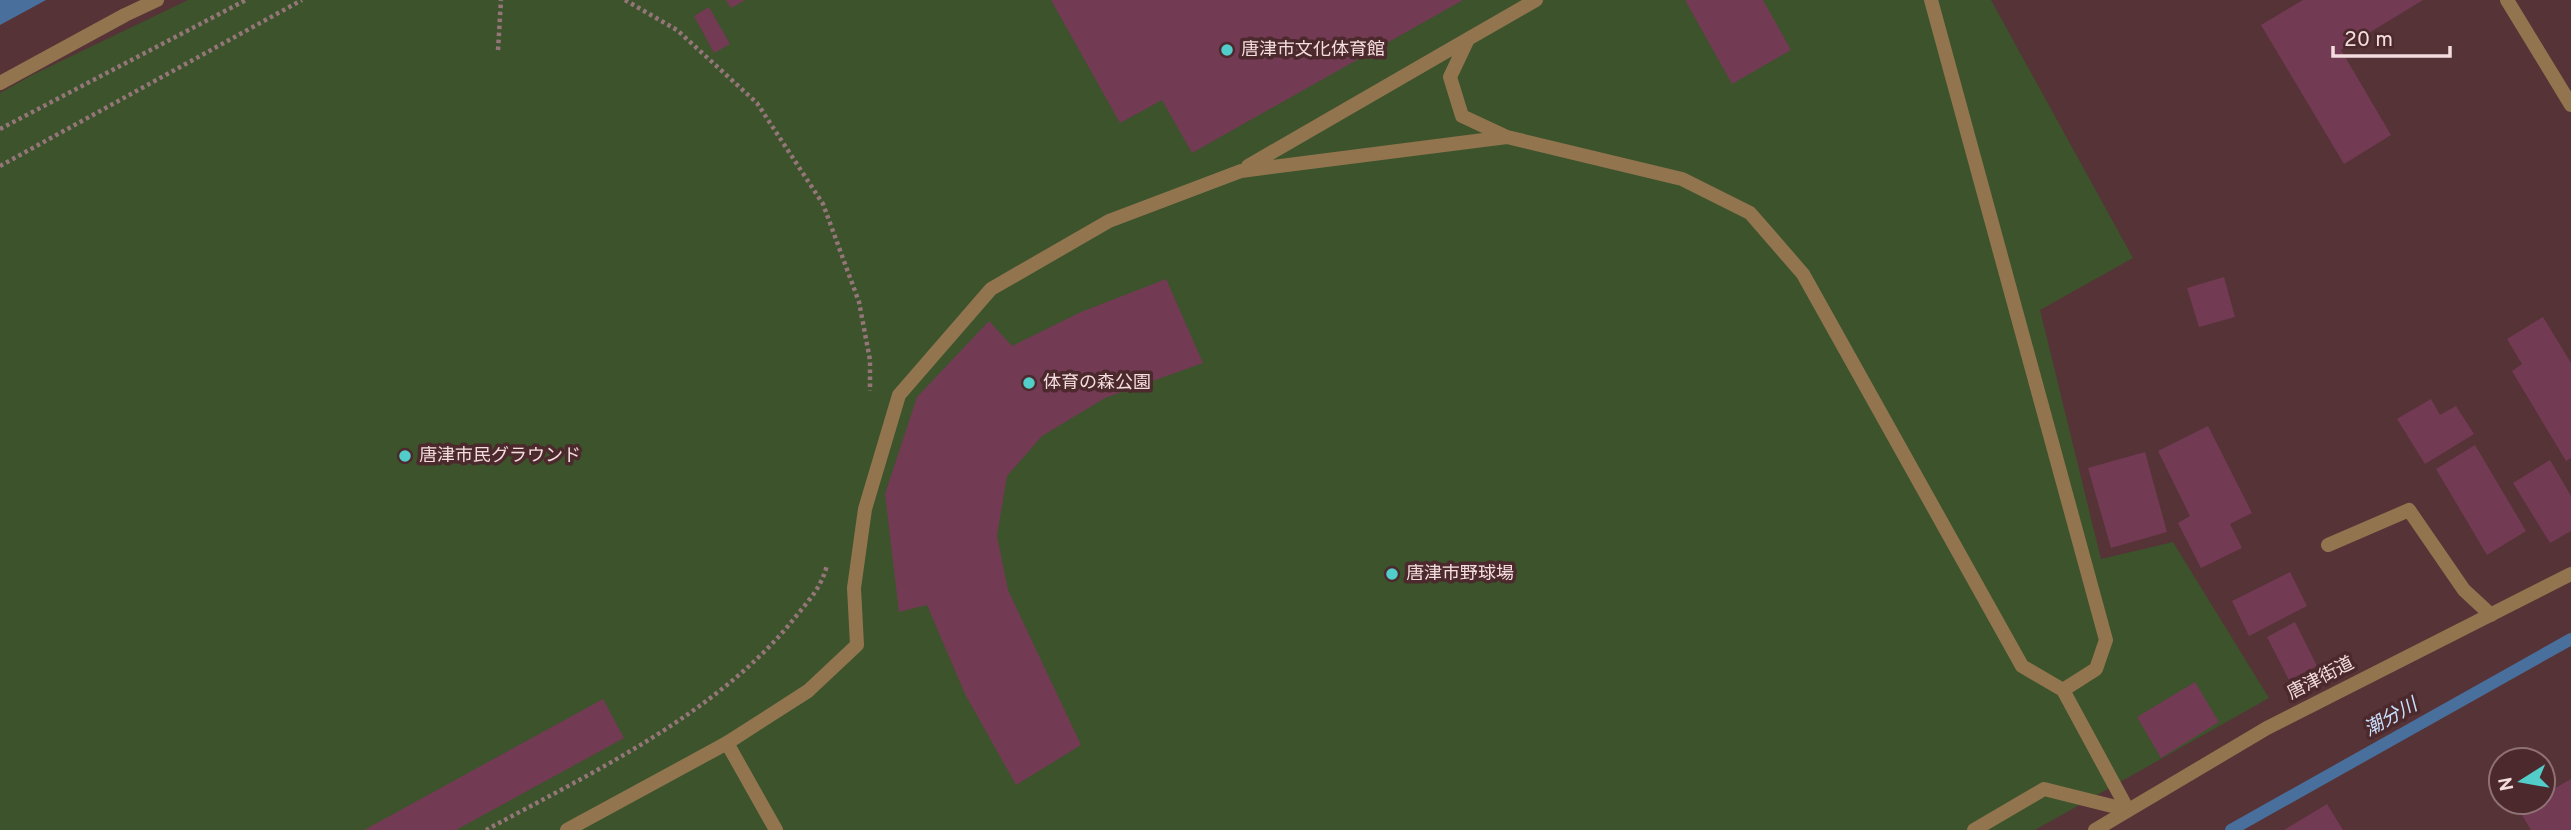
<svg xmlns="http://www.w3.org/2000/svg" width="2571" height="830" viewBox="0 0 2571 830" font-family="Overpass,'Noto Sans JP',sans-serif">
	<rect width="100%" height="100%" fill="#563337"/>
	<path fill="#3c532c" d="M188,0H1991L2133,258L2040,310L2101,559L2173,542L2269,698L2035,830H0V93L32,75Z"/>
	<path fill="#496f9c" d="M0,0H46L0,25Z"/>
	<g fill="none" stroke-linecap="round" stroke-linejoin="round">
		<path stroke="#496f9c" stroke-width="12" d="M2231,830L2571,639"/>
	</g>
	<path fill="#723b53" d="M726,0H745L731,8Z
		M1051,0H1463L1192,153L1162,100L1120,123Z
		M1685,0H1763L1791,50L1732,84Z
		M2303,0H2423L2341,50L2391,135L2344,164L2261,25Z
		M709,7L730,44L714,53L694,16Z
		M2224,277L2235,317L2199,327L2187,288Z
		M1166,279L1203,363L1105,398L1042,436L1007,476L997,536L1008,590L1081,745L1016,785L965,694L927,605L899,612L885,494L917,397L989,321L1012,346L1081,312Z
		M2543,317L2571,363V458L2566,461L2512,371L2522,364L2507,339Z
		M2431,399L2440,415L2456,406L2474,434L2425,464L2397,419Z
		M2208,426L2252,513L2230,524L2242,548L2201,568L2178,523L2190,516L2158,451Z
		M2475,445L2526,531L2487,555L2436,469Z
		M2145,452L2167,532L2111,548L2088,468Z
		M2550,460L2571,496V531L2550,543L2513,483Z
		M2290,572L2307,606L2249,636L2232,601Z
		M2295,622L2317,666L2289,680L2267,637Z
		M2195,682L2219,722L2161,758L2137,717Z
		M603,699L624,738L456,830H364Z
		M2571,779V830H2531L2519,810L2532,802H2543V795Z
		M2327,804L2343,830H2284Z"/>
	<g fill="none" stroke-linecap="round" stroke-linejoin="round">
		<path stroke="#947679" stroke-width="4.5" stroke-dasharray="3.5 3.5" stroke-linecap="butt" d="M625,0L677,30L757,103L823,204L859,302L870,360V391
			M498,50L501,0
			M0,129L246,0
			M0,166L302,0
			M486,830C593,772 721,712 797,615C810,599 822,586 827,565"/>
		<path stroke="#92754f" stroke-width="14" d="M1536,0L1468,39L1450,77L1462,116L1507,137L1682,179L1750,213L1803,274L2022,666L2063,690L2096,669L2106,640L1931,0
			M1248,166L1468,39
			M2328,545L2409,510L2464,590L2491,615
			M2063,690L2128,810
			M567,830L727,743L808,691L857,645L854,588L865,509L899,395L991,289L1109,221L1241,171L1507,137"/>
		<path stroke="#92754f" stroke-width="14" d="M0,83L125,15L157,0"/>
		<path stroke="#92754f" stroke-width="14" d="M2507,0L2571,105
			M727,743L776,830"/>
		<path stroke="#92754f" stroke-width="14" d="M1974,830L2044,789L2128,810
			M2095,830L2267,728L2571,574"/>
	</g>
	<g fill="#53cdca" stroke="#4b292d" stroke-width="2.5">
		<circle cx="1227" cy="50" r="7"/>
		<circle cx="1029" cy="383" r="7"/>
		<circle cx="405" cy="456" r="7"/>
		<circle cx="1392" cy="574" r="7"/>
	</g>
	<g text-anchor="middle" dominant-baseline="central" stroke-width="7" stroke-linejoin="round" paint-order="stroke">
		<g font-size="18" fill="#f4ddde" stroke="#4b292d" text-anchor="start">
			<text x="1241" y="50">唐津市文化体育館</text>
			<text x="1043" y="383">体育の森公園</text>
			<text x="419" y="456">唐津市民グラウンド</text>
			<text x="1406" y="574">唐津市野球場</text>
		</g>
		<g font-size="18" fill="#f4ddde" stroke="#4b292d">
			<text transform="translate(2321 679) rotate(-27)">唐津街道</text>
		</g>
		<g font-size="19" font-style="italic" fill="#cae1fd" stroke="#4b292d">
			<text transform="translate(2391 718) rotate(-29)">潮分川</text>
		</g>
	</g>
	<g transform="translate(2522 781) rotate(259)"><circle r="33" fill="#4b292d" stroke="#8f7174" stroke-width="2"/>
	<path d="M0-5L12 26L0 18L-12 26Z" fill="#53cdca"/>
	<text y="-10" font-size="19" font-weight="bold" text-anchor="middle" fill="#f4ddde">N</text>
	</g>
	<path d="M2333 46v10h117v-10" fill="none" stroke="#f4ddde" stroke-width="3.5"/>
	<text x="2344" y="46" font-size="21" fill="#f4ddde" stroke="#4b292d" stroke-width="5" paint-order="stroke">20 m</text>
</svg>
